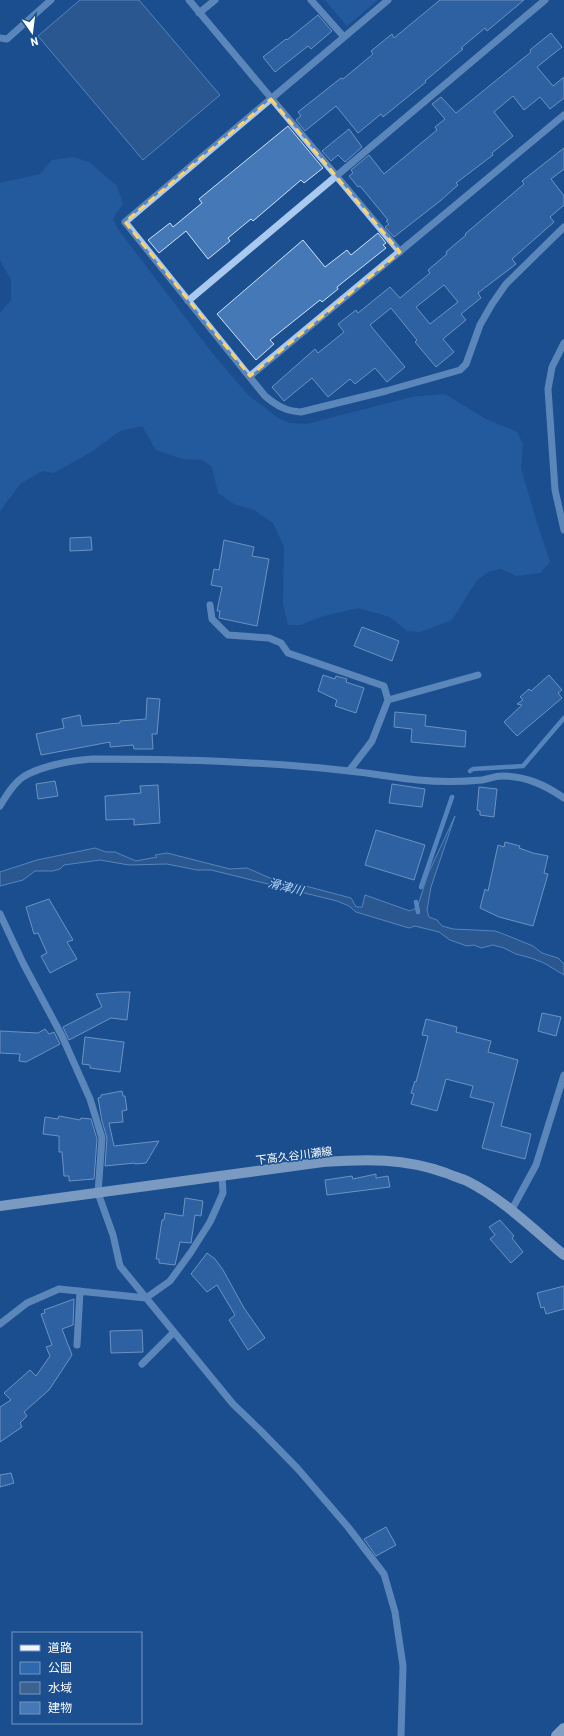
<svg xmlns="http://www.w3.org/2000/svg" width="564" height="1736" viewBox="0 0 564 1736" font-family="Barlow,'Noto Sans JP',sans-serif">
	<rect width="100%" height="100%" fill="#1b4f8f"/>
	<path fill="#2e69ad" d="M325,0H378L347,26Z
		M73,157L89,162L117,186L123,204L113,218L117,228L213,354L248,395L278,418L289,423L307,424L412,397L445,394L484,418L517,432L523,444L521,468L536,520L550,562L540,573L516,576L501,569L490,571L477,580L452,620L420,632L407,631L390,617L358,608L320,617L300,625H288L283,604L284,547L273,523L254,510L234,504L218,493L212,467L202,460L182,459L156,450L142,426L120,431L91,452L54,473L43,471L21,483L0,511V313L11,300V280L0,260V183L40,174L52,160Z"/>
	<path fill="#3c6290" stroke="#9cc4f0" d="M80,0H139L220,95L143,160L38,36Z
		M455,816L431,887L427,910L429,917L437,920L442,926L453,929L495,931L506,935L533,946L542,953L558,958L564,964V975L544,963L531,958L516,954L504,948L493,945L481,948L474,945L467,946L450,940L439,932L415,926L409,928L356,912L349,906L337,901L211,870H197L167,864L129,865L100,860L64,865L60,869L53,871H35L23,880L0,886V872L37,860L95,848L106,852H115L136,861L157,857L155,855L167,853L230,869L247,868L279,882L298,884L351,898L356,907H362L365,895L410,911L416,908L418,905L428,874Z"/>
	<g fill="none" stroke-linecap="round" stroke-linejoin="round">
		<path stroke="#9cc4f0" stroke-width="4.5" d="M470,771L473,769L523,766L564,718
			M421,887L452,797
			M416,902L418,912"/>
	</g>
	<path fill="#4478b7" stroke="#cfe3fa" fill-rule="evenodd" d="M440,0H524L487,31L485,28L461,48L463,49L425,81L426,82L383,117L381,114L358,133L336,106L305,131L296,120L301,116L298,112L341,78L343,79L373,54L371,51L392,34L394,38Z
		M318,15L332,31L311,49L308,46L275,72L263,57L286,39L287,40Z
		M551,33L562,47L537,67L553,86L564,77V98L550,109L540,97L524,110L513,96L494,112L513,136L492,153L493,155L456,183L458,185L440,201L394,237L385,227L389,224L386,221L388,220L360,186L358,187L349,176L353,173L351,170L369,155L384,174L437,130L435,127L445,119L432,104L441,97L456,113L531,52L530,50Z
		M288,126L323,168L304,183L301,180L253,221L251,219L228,238L230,241L208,259L186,231L159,253L148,240L170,223L173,227L202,203L199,199Z
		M349,129L362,147L345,162L338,155L331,161L322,151Z
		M564,148V169L551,179L564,196V205L550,217L554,222L512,259L516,264L478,293L481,298L461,314L466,320L443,339L454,352L436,367L415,342L417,340L391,308L370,325L405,367L387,382L375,368L355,384L350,379L328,397L312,378L284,401L272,387L315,349L318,353L344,332L338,324L356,310L358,313L390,287L400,298L430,273L428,270L447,254L446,252L466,235L465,234L524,184L522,181ZM444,285L458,302L430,324L416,307Z
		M378,233L386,243L383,245L386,248L337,287L338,289L322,302L320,300L270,340L274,344L256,360L217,314L303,240L325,267L347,250L351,255Z
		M91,537L92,550L70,551V538Z
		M224,540L254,547L252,556L269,559L257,626L219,618L220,611H217L222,587L211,585L214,569L219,570Z
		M362,627L399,641L392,661L354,646Z
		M323,675L335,679L336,676L347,679L346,682L364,688L356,713L335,706L337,700L318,691Z
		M549,675L562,690L558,693L562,698L517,736L504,722L522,705L517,704L523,700L520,697L529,689L531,691Z
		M147,698L160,699L157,734H152L153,749H134L133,745L110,747V742L41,755L36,734L64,728L62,719L80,715L82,726L120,723V721L146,719Z
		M395,712L426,715L425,726L466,731L465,747L411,742L412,729L394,727Z
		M55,781L58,796L38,799L36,784Z
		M392,784L425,789L422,807L389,803Z
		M158,785L160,823L134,825V819L106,820L105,796L141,793L140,786Z
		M479,787L497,789L494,817L480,815V811L477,810Z
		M376,830L425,845L414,880L365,865Z
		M505,842L520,846L519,848L533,853L548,856L544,873L548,874L533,926L499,917L480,908L485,889L488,891L498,845L504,847Z
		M49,899L73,940L67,942L77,959L50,973L41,956L47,953L38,933L34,934L26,907Z
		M120,992H130L127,1020L111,1018L69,1040L63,1027L102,1007L96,994Z
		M542,1013L561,1017L556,1036L538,1031Z
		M426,1019L457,1027L456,1032L491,1041L488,1052L518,1060L501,1126L531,1134L525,1159L482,1148L494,1103L470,1097L473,1086L446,1079L437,1111L411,1104L414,1094L411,1093L415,1081L416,1082L428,1036L422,1035Z
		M45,1029L49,1034L54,1032L60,1044L26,1062L19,1061L20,1054L0,1053V1031L38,1033Z
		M85,1037L124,1042L120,1072L90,1068V1065L82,1064Z
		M122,1091L123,1096H125L127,1110L122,1111L123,1122L109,1123L114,1146L159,1141L146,1163L135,1164V1163L105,1166L107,1138L102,1121L98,1098L101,1097V1095Z
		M59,1116L80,1120L81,1118L91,1119L97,1139L94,1179L69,1181V1176H64L62,1152H59V1136L43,1134L45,1117L58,1119Z
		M376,1174V1178L388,1176L390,1187L327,1195L325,1180L352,1176L353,1179Z
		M185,1198L203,1201L201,1216L195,1215L191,1243L180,1242L175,1265L159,1263V1259H156L162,1220H164L165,1213L183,1216Z
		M500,1220L514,1236L512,1238L523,1252L511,1263L490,1239L495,1235L489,1227Z
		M207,1253L215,1259L223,1270L244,1308L265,1338L248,1350L229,1320L235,1315L217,1285L207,1292L191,1274Z
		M564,1286V1309L546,1314L544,1307L541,1308L537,1293Z
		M74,1299L73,1325L62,1329L72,1355L49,1390L24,1412L27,1416L20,1423L22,1427L0,1442V1407L11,1400L4,1393L30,1370L36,1376L50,1356L46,1347L52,1345L41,1314L45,1313L44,1310Z
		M142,1330L143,1352L111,1353L110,1331Z
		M11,1473L14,1483L0,1487V1475Z
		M386,1527L396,1545L376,1556L364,1539Z"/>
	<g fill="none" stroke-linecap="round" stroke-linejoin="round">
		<path stroke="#a9c9ee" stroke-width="7" d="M189,0L400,252
			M311,0L344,37
			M388,0L125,222L265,396C277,406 286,411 301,412L386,391L460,370L466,364L480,325L492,304L506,284L564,227
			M199,13L215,0
			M0,38L7,39L51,0
			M188,301L545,0
			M564,343L552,367L548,389L555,490L564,530
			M250,376L564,115
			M210,605L212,619L228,635L269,638L281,643L288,653L384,686L388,700L372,741L349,771
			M388,700L478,675
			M0,806C6,796 13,784 23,777C40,766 73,760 93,759C179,759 264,761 349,771C372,773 395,778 418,780C439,782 460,782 482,780C488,779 495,776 502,776C526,776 545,785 564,798
			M0,914L23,963L62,1036L90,1099L102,1138L98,1193L113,1235L120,1266L233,1404L261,1431L298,1469L348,1527L384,1574L395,1612L403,1666L401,1736
			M511,1211L536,1165L564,1075
			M0,1324L27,1303L59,1289L146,1298L170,1281L191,1252L210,1222L223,1193L222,1176
			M77,1345L80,1291
			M142,1364L174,1332"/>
		<path stroke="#f0f6ff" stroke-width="10" d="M0,1206L323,1162C367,1159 404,1158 446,1173C453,1176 460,1178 467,1181C503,1199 533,1229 564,1255"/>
		<path stroke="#fff" stroke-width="12" d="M557,1736L564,1729"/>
	</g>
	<path d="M0 0H564V1736H0ZM271,99L400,252L250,376L125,222Z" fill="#1b4f8f" fill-opacity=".55" fill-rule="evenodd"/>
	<path fill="none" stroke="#ffd166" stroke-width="3" stroke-dasharray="8 5" stroke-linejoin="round" d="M271,99L400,252L250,376L125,222Z"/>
	<g text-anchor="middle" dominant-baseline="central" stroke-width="3" stroke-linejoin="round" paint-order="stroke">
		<g font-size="11" fill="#fff" stroke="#1b4f8f">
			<text transform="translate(294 1155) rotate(-7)">下高久谷川瀬線</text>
		</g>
		<g font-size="12" font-style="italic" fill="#b5d3f5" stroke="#1b4f8f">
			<text transform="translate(286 886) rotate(14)">滑津川</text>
		</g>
	</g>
	<rect x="12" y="1632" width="130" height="92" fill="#1b4f8f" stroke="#7695bc"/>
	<rect x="20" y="1645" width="20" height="6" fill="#f0f6ff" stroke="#7695bc"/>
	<text x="48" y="1652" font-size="12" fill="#ffffff">道路</text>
	<rect x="20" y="1662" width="20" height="12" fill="#2e69ad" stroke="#7695bc"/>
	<text x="48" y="1672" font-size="12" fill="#ffffff">公園</text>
	<rect x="20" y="1682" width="20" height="12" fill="#3c6290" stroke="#7695bc"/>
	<text x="48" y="1692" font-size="12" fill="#ffffff">水域</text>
	<rect x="20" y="1702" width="20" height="12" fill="#4478b7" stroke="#7695bc"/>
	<text x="48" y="1712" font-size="12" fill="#ffffff">建物</text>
	<g transform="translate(32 32) rotate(166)" stroke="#1b4f8f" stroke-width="3" paint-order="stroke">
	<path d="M0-3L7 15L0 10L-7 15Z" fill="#ffffff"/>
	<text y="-6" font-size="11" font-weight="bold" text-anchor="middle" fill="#ffffff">N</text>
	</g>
</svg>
